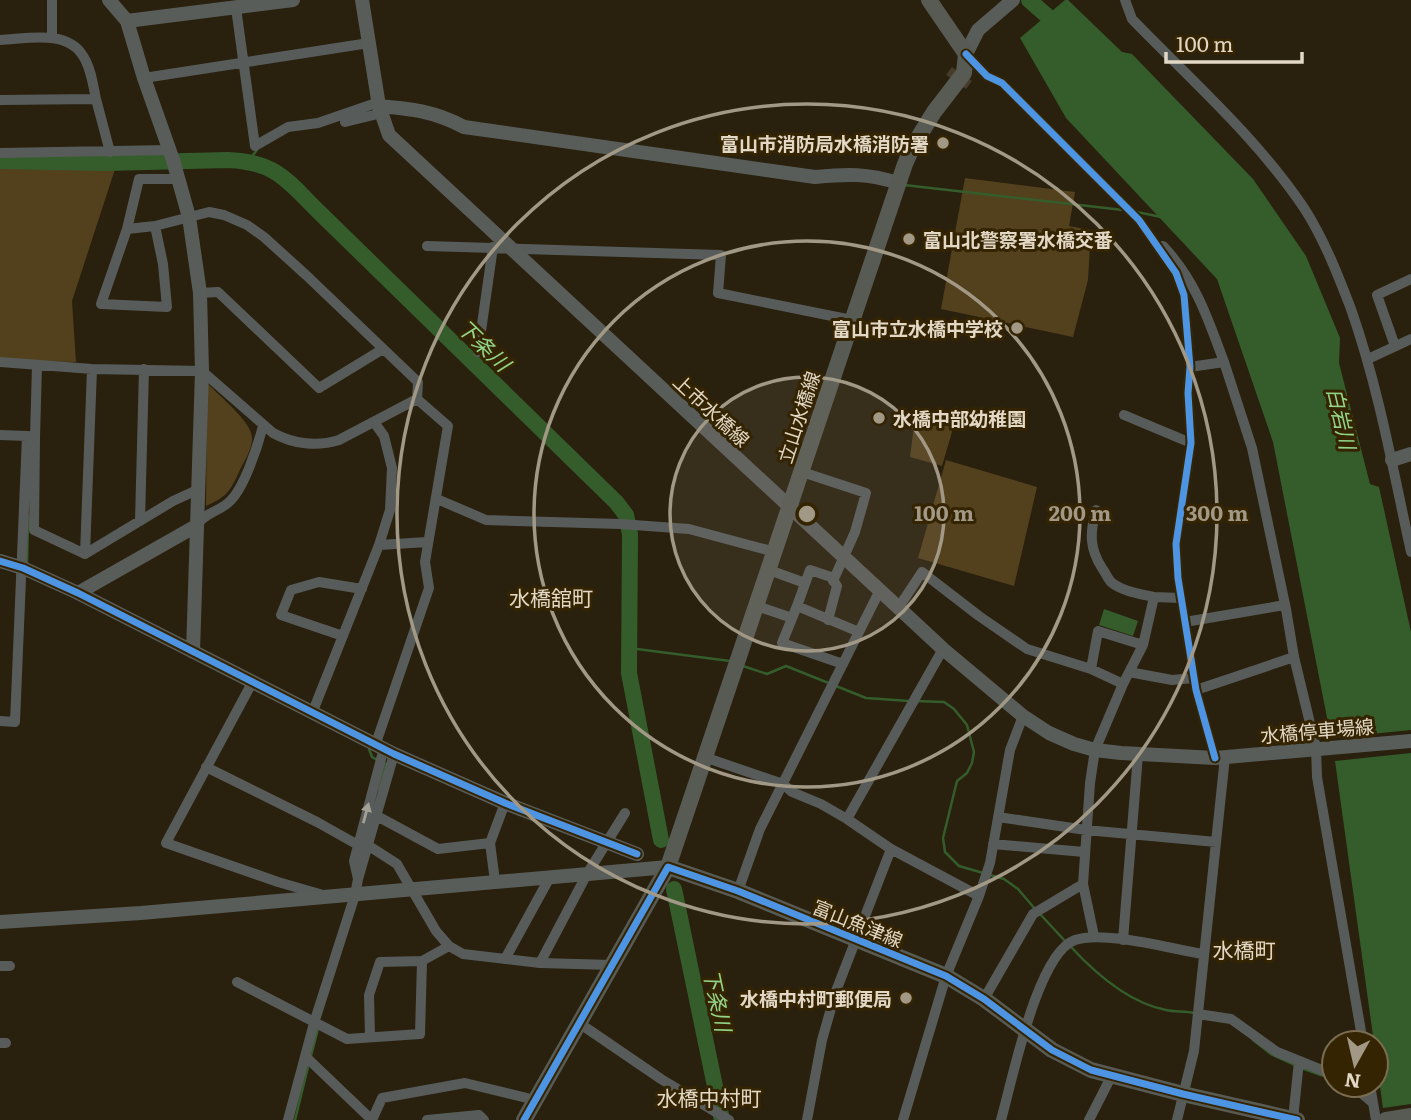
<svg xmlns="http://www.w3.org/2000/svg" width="1411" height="1120" viewBox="0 0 1411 1120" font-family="Literata,'Noto Sans JP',serif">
	<rect width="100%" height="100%" fill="#29200e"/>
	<path fill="#53401d" d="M0,161L117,163L72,301L76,362L0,360Z
		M965,178L1075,192L1069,226L1091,230L1088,280L1073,337L941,309Z
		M207,383C218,395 251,421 252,437C253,449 244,461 239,472C230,492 226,497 206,506Z
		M915,418L954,425L942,466L910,457Z
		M946,460L1037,487L1014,586L918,558Z"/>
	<path fill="#345d2b" d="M1065,0H1068L1122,52L1132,54L1253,179L1306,256L1340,338L1339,363L1370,484L1379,487L1411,632V730L1331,738L1273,442L1217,279L1066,118L1020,38Z
		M1104,609L1138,621L1133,636L1099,625Z
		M1411,753V1104L1383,1108L1335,761Z"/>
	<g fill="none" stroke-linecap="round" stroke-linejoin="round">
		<path stroke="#345d2b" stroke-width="2.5" d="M248,161L257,150
			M904,185L1123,210
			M1137,212L1161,217
			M27,565L28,516
			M629,648L730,661
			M743,666L767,674L786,666L866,698L909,701
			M915,701L944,702L954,709L967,725L974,752L972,763L967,773L957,781L943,838L945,852L959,866L1004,879L1018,889L1035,909
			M369,749L372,757L377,760
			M379,789L386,764L383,763
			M1040,914L1066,942
			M1071,947C1095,973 1130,1003 1166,1010C1175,1012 1185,1011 1194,1013
			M1253,1040L1271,1054L1295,1065
			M311,1056L318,1029
			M1301,1068L1324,1076
			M1340,1085L1364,1099
			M295,1120L309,1063"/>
		<path stroke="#345d2b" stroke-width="16" d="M1029,0L1061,28
			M0,161L105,163L228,160C278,162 288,182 321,214L616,502L626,515L630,534L629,673L661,840
			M674,889L722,1120"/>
		<path stroke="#453c29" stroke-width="10" stroke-dasharray="10 5" stroke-linecap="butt" d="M949,71L969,85"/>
		<path stroke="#575c5a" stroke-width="10" d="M52,0V37
			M1125,0L1132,19C1191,80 1257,138 1304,208C1324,239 1338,275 1351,309C1379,389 1393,470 1411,552
			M236,8L255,146L288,127L318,123L379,102
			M0,40C26,39 67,29 83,56C91,68 93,85 96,99
			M966,54L987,76L1002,83L1139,220L1176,273L1184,295L1190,367L1188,393L1191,443L1176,544L1178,578L1196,690L1215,758
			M144,78L369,43
			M0,100L96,99L110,152
			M345,122L382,113
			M0,153L169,150
			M178,179H139L127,229L155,226L209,212L224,215L247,225L264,237L306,275L418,382L417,399
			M127,229L101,304L167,307L163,264L155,226
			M427,246L721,255L718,293L852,320
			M1163,246C1196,281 1208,319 1224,362
			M200,293L218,292L319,388L383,349
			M1395,346L1377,295L1411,279
			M478,352L493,247
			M1368,359L1411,339
			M0,362L92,369L202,371L273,433C293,444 317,447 339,440L417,399
			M1190,367L1224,362L1252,448L1286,609L1294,657L1316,748L1317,777L1363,1043
			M1124,415L1191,443
			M0,435L27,436
			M35,437L34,530L85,554
			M802,472L866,493L855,532L833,581
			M437,499L486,520L620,524L689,529L775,552
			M1096,510C1090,532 1089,548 1102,568C1105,572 1108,579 1111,582C1121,591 1141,594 1154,597
			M140,521L144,369
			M197,525C205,513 217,512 228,503C244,490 258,445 263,426
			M379,545L427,542
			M85,554L92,369
			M85,554L173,501L197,490
			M769,570L805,583
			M757,606L792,618
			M797,606L810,570L831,577L837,586L828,620
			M899,607L922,572L979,616L1027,649L1091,669L1098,631L1143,645
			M1185,622L1285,605
			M343,636L281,615L291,590L319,582L362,589
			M843,664L782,643L797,606L859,632
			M1091,669L1123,684
			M1129,672L1172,680L1194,678
			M253,681L166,843L278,882L323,895
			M1196,690L1294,657
			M313,711L379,545L390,510L392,468L384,436L374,422
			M0,721L15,722L27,436L35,437L37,365
			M376,743L429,588L425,562L448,426L417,399
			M707,758L783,784L792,792L821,804L847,819L891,849L979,896
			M206,767L317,822L358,845
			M377,816L438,849L490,843
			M998,817L1086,830L1216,842
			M847,819L943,649
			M993,844L1084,852
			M369,846L397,864L436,931L449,946L463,954L540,963L613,965
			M358,879L354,861L384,748
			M495,881L490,843L505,803
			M738,891L760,829L880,590
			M1094,936L1083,884L1090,783L1095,750L1123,684L1143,645L1154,597L1181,598
			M1123,940L1138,755
			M505,959L550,877
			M540,963L587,874L625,813
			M0,966H10
			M237,982L347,1039L420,1034L422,961
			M984,999L1033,914L1083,884
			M1198,1014L1231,1019L1277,1052L1334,1075
			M579,1023L661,1079L729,1120
			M370,1036L369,995L380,962L422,961L449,946
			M0,1043H6
			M305,1056L372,1120
			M1352,1085L1373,1103
			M1370,1085L1376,1120
			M1293,1119L1299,1061
			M288,1120L314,1023L355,895L358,879L394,754
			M372,1120L382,1098L465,1083L535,1100
			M427,1120L479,1115L484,1120
			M807,1120L822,1040L836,991L891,849
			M903,1120L946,976L979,896L990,863L1010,750L1023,716
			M1001,1120C1012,1082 1037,953 1075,940C1104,930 1171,949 1203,954
			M1089,1120L1111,1077
			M1177,1120L1194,1051L1225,757"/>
		<path stroke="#595d59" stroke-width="14" d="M109,0L127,21L144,78L173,160L189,217L200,293L202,371L193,652
			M362,0L379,106L389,135L943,649L1023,716L1049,733L1074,744L1095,750L1121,753L1215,758L1411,741
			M127,21L293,0
			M966,54L978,30L1013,0
			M379,106C412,109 434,111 464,127L815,177C847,174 867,173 898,183
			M1392,460L1411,454
			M0,561L23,568L78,593L394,754L505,803L637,854
			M78,593L196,526
			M0,922L141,913L668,867"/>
		<path stroke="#575b54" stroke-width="16" d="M668,867L738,891L946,976L984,999L1052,1050L1091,1070L1183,1094L1297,1120
			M524,1120L668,867L905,164L913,146L934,112L964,73L966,54L929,0
			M1386,1120L1411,1116"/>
		<defs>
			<path id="cycleway" d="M966,54L987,76L1002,83L1139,220L1176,273L1184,295L1190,367L1188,393L1191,443L1176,544L1178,578L1196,690L1215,758
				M0,561L23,568L78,593L394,754L505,803L637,854
				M524,1120L668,867L738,891L946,976L984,999L1052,1050L1091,1070L1183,1094L1297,1120"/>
		</defs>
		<use href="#cycleway" stroke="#352402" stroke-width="11"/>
		<use href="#cycleway" stroke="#4d94e3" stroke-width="7"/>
	</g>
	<defs><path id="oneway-solid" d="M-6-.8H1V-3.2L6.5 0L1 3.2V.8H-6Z" transform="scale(1.75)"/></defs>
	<use fill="#a3a095" href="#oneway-solid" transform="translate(366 813) rotate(-75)"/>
	<circle cx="807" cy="514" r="137" fill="#a19885" fill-opacity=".12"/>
	<g fill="none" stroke="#a19885" stroke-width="3.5">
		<circle cx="807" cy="514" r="137"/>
		<circle cx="807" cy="514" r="273"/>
		<circle cx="807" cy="514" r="410"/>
	</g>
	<g fill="#a19885" stroke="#352402" stroke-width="2.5">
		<circle cx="943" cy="143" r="7"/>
		<circle cx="909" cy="239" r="7"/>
		<circle cx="1017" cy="328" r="7"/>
		<circle cx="879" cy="418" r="7"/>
		<circle cx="906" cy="998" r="7"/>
	</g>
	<g text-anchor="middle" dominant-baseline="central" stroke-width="6" stroke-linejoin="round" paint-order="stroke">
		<g font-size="19" font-weight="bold" fill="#e2d8c5" stroke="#352402" text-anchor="end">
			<text x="929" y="143">富山市消防局水橋消防署</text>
			<text x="923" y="239" text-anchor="start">富山北警察署水橋交番</text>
			<text x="1003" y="328">富山市立水橋中学校</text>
			<text x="893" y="418" text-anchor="start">水橋中部幼稚園</text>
			<text x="892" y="998">水橋中村町郵便局</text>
		</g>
		<g font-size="19" fill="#e2d8c5" stroke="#352402">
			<text transform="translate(712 410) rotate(43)">上市水橋線</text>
			<text transform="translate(798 417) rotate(-72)">立山水橋線</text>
			<text transform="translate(1317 730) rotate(-5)">水橋停車場線</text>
			<text transform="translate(858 923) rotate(22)">富山魚津線</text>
		</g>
		<g font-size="21" font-style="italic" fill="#92d588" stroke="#352402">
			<text transform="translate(485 344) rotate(44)">下条川</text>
			<text transform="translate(1343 418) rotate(77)">白岩川</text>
			<text transform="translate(719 1000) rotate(78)">下条川</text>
		</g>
		<g font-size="21" fill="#e2d8c5" stroke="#352402">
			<text x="551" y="596">水橋舘町</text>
			<text x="1244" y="948">水橋町</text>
			<text x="709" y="1096">水橋中村町</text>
		</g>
	</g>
	<circle cx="807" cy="514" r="10" fill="#a19885" stroke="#352402" stroke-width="3.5"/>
	<g font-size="21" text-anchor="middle" font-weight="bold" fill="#a19885" stroke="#352402" stroke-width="6" stroke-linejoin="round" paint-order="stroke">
		<text x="944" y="521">100 m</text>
		<text x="1080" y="521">200 m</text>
		<text x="1217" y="521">300 m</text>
	</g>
	<g transform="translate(1355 1064) rotate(188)"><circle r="33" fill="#352402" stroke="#7a6c50" stroke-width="2"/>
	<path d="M0-5L12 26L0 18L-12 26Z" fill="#a19885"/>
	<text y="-10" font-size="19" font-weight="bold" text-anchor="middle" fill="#e2d8c5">N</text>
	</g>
	<path d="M1166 52v10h136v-10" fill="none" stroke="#e2d8c5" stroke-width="3.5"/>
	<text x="1176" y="52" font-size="21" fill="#e2d8c5" stroke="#352402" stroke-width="5" paint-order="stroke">100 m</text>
</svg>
